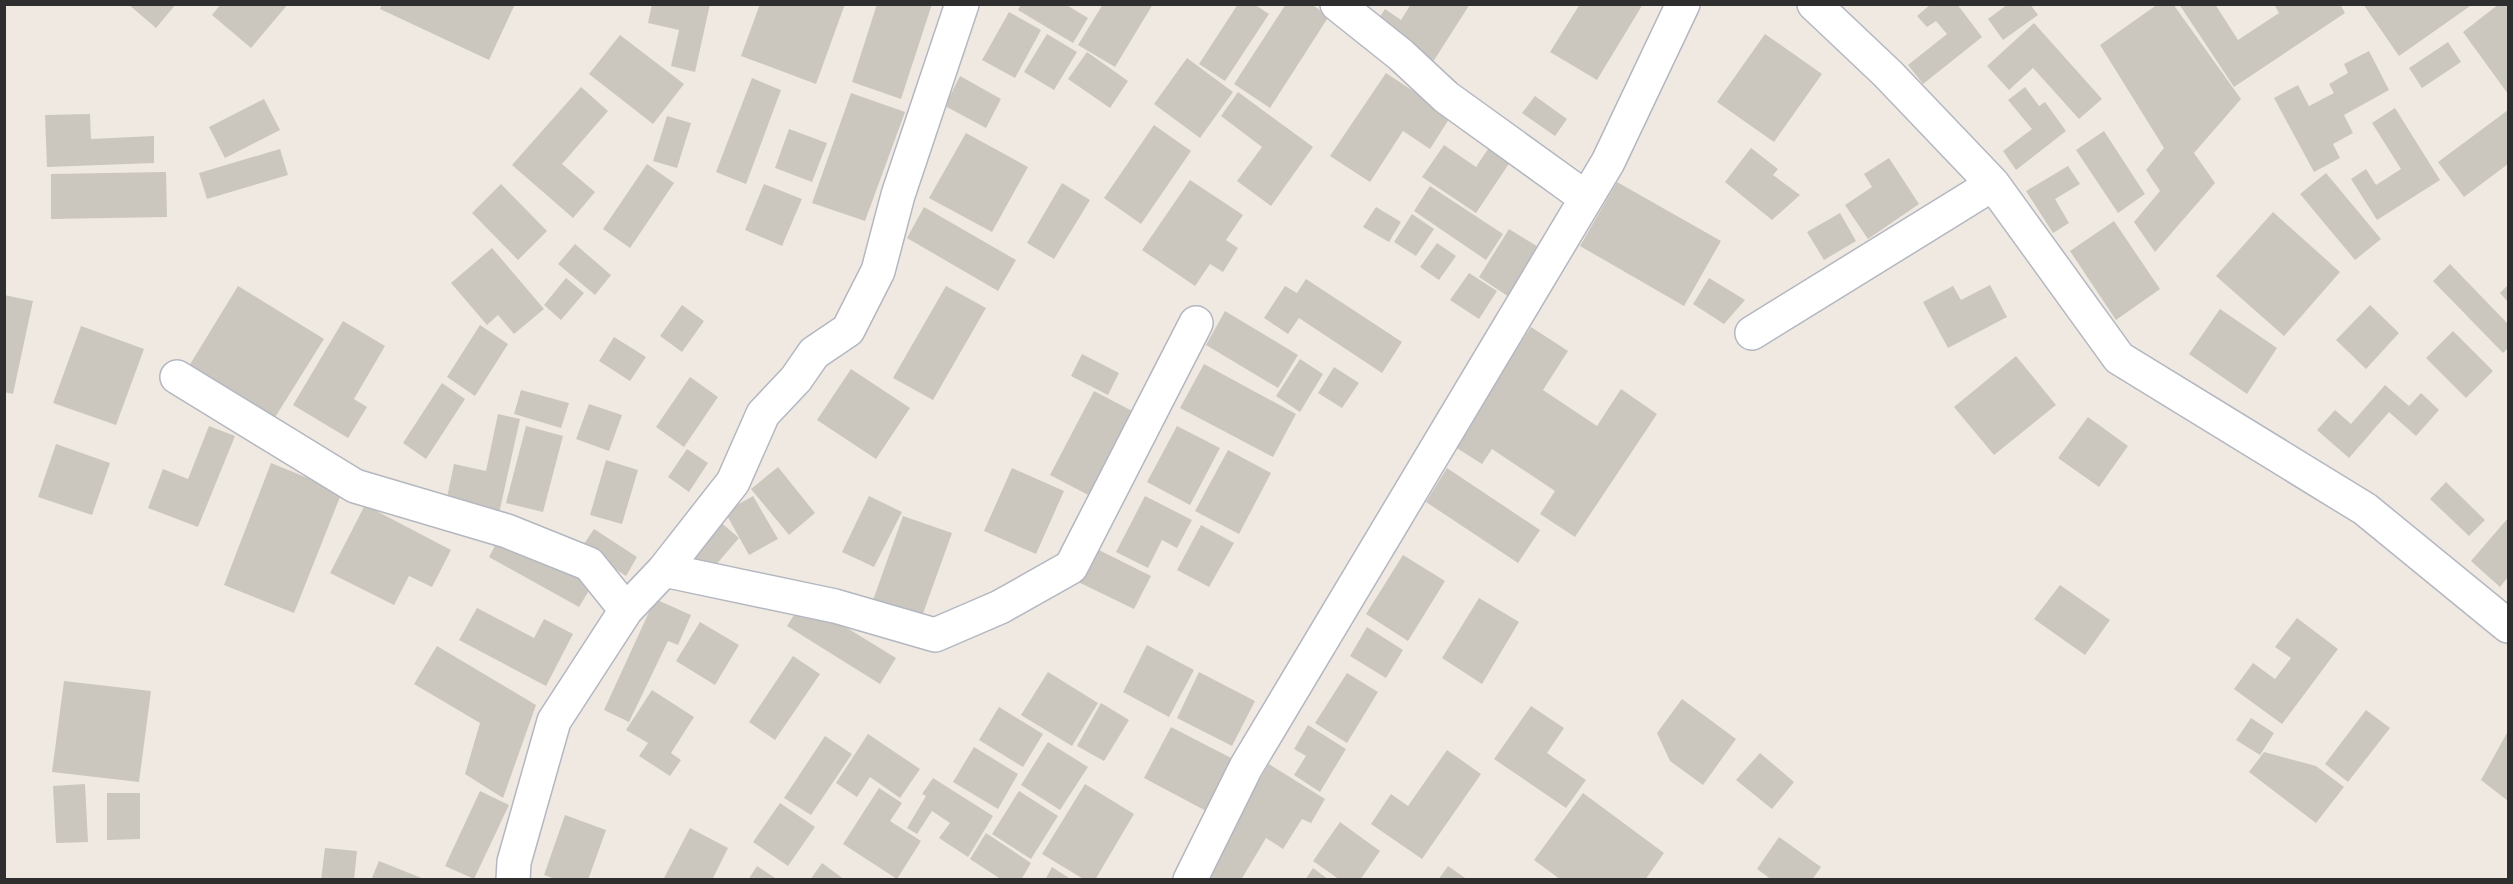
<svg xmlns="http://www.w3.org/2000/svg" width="2513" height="884" viewBox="0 0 2513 884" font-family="'IBM Plex Sans',sans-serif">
	<rect width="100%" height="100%" fill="#efe9e1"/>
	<path fill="#cbc7bf" d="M128,4H176L156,28Z
		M221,4H288L251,48L212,15Z
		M382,4H515L489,60L380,9Z
		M652,4H710L695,72L671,66L679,30L648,23Z
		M760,4H845L816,84L741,56Z
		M877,4H932L901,99L852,82Z
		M1021,4H1065L1088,18L1073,43L1018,10Z
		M1103,4H1153L1115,67L1078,45Z
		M1238,4H1254L1269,14L1225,81L1199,64Z
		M1286,4H1311L1329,16L1270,108L1234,84Z
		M1411,4H1470L1431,65L1373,27L1385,9L1401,20Z
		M1580,4H1643L1597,80L1550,52Z
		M1931,4H1957L1982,37L1923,84L1908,65L1947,34L1936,21L1927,27L1917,16Z
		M2008,4H2030L2038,15L2003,40L1988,19Z
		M2158,4H2173L2241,99L2194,153L2215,183L2155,252L2134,222L2160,191L2146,170L2164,148L2100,45Z
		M2179,4H2215L2238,40L2279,13L2274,4H2340L2345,13L2234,87Z
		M2363,4L2403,6L2473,4L2399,56Z
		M2499,4H2508V94L2463,32Z
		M1009,12L1041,30L1015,78L982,60Z
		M2034,23L2102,99L2079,119L2033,68L2009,90L1987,66Z
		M1047,34L1077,52L1054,90L1024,72Z
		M1765,34L1822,74L1774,142L1717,102Z
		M620,35L684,84L653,124L589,74Z
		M2448,42L2461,62L2422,88L2409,68Z
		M2369,51L2389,90L2344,115L2353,133L2333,144L2340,158L2314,172L2274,98L2298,85L2309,106L2334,93L2329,84L2348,73L2344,64Z
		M1087,52L1128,81L1110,108L1068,79Z
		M1187,58L1233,92L1200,138L1154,104Z
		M1386,73L1451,116L1430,149L1403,131L1370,182L1330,156Z
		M960,76L1001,99L986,128L945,106Z
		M752,78L781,90L746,184L716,172Z
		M581,87L608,111L562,164L595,192L573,218L512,165Z
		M2025,87L2039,106L2045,102L2066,131L2016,170L2003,151L2032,129L2008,100Z
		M1238,92L1313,147L1271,206L1237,181L1262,147L1221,116Z
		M851,93L905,112L865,221L812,203Z
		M1535,96L1567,119L1555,136L1522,113Z
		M264,99L280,130L225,158L209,127Z
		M2395,108L2440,180L2377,220L2351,179L2366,169L2376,185L2401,169L2372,123Z
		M2508,110V164L2464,197L2438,162Z
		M90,114L91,139L154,136V163L47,167L45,115Z
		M667,116L691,123L677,168L653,161Z
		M1154,125L1191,151L1141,224L1104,198Z
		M789,129L827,143L812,182L775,168Z
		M2104,131L2145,194L2118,213L2076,150Z
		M966,133L1028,167L992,232L929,198Z
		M1494,140L1516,153L1476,213L1422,177L1444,145L1476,167Z
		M1751,148L1778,169L1773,175L1800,195L1772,220L1725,182Z
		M280,149L288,175L207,199L199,173Z
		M1889,158L1919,204L1868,239L1845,205L1872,187L1864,174Z
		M647,164L674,183L630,248L603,229Z
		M2068,166L2080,184L2055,199L2069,223L2053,233L2026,191Z
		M166,172L167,217L51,219V174Z
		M2326,173L2381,239L2355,260L2300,194Z
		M1190,180L1243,215L1226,240L1238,248L1223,272L1210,264L1195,286L1142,250Z
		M1617,182L1721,241L1684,306L1580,246Z
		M1062,183L1090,200L1054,259L1027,243Z
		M501,184L547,231L518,260L472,213Z
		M764,184L802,199L782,246L745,230Z
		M1430,186L1503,234L1486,260L1414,211Z
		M924,207L1016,260L998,291L907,238Z
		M1376,207L1401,222L1389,242L1363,227Z
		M2273,212L2340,272L2284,336L2216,276Z
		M1840,213L1856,241L1824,260L1807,232Z
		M1412,214L1434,229L1416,256L1394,242Z
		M2114,221L2160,289L2116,320L2070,251Z
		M1509,229L1540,248L1509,297L1479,277Z
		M1437,243L1456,256L1439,280L1420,267Z
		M575,244L611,275L595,295L558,264Z
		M492,248L544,309L514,334L498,315L487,325L451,283Z
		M2450,264L2508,324V348L2503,353L2433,281Z
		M1469,273L1497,291L1479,319L1450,300Z
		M566,278L584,293L561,320L544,305Z
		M1709,278L1745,300L1724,324L1693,304Z
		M1306,279L1402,342L1382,373L1299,318L1288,334L1264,318L1285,286L1297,293Z
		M1990,285L2007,317L1948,348L1923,302L1953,286L1961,300Z
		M2508,285V302L2500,293Z
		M238,286L324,339L274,419L189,366Z
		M946,286L986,308L933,400L893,378Z
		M4,295L33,301L13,394L4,392Z
		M682,305L704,321L682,352L660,336Z
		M2370,305L2399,333L2366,369L2336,340Z
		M2220,309L2277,348L2247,394L2189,354Z
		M1225,311L1298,355L1278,388L1206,345Z
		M343,321L385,346L354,399L367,407L348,438L293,405Z
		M480,325L508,344L475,396L447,377Z
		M81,326L144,349L116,425L53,403Z
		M1531,327L1568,351L1543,390L1597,426L1621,389L1657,414L1575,537L1540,514L1555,491L1492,449L1482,464L1452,445Z
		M2453,331L2493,371L2466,398L2426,358Z
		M614,337L646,357L630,381L599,361Z
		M1082,354L1119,373L1108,395L1071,376Z
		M2016,356L2056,405L1994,455L1954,407Z
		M1300,359L1323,374L1300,412L1276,396Z
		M1204,364L1296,414L1273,457L1180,408Z
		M1334,367L1359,383L1342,408L1318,393Z
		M851,369L910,408L876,459L817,420Z
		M690,377L718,397L684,447L656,427Z
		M442,383L465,399L426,459L403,443Z
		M2385,385L2409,406L2421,393L2439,410L2416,436L2389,412L2349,458L2317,430L2335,410L2351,424Z
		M521,390L569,403L561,428L514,414Z
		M1094,391L1138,414L1094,498L1050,475Z
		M589,404L622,415L609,451L576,439Z
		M498,414L520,419L498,518L445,507L454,464L486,471Z
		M2088,417L2128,446L2099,487L2058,458Z
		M209,426L235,436L198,527L148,508L163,469L188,479Z
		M526,426L563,436L543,512L506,503Z
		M1177,426L1220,448L1190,505L1147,482Z
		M56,444L110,463L92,515L38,497Z
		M687,449L708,463L689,492L668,477Z
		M1228,450L1271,473L1239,534L1195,511Z
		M606,460L638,470L622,524L590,515Z
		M271,463L342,492L294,613L224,585Z
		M778,467L815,513L789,535L751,489Z
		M1012,468L1064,491L1036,554L984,531Z
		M1447,468L1540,530L1518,563L1426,502Z
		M2446,482L2485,520L2469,536L2430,499Z
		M753,496L778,539L749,555L725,512Z
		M869,496L902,512L874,567L842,552Z
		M1145,496L1192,520L1177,548L1162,540L1148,568L1116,552Z
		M365,505L451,550L432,587L409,576L394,605L330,573Z
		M903,516L952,533L921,619L872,603Z
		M2508,518V577L2500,587L2471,561Z
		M718,520L739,538L708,574L687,556Z
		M1201,525L1234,543L1209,587L1177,570Z
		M594,529L637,557L626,576L582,547Z
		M502,533L593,584L579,607L489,557Z
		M1091,546L1151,576L1134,609L1074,580Z
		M1403,555L1445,581L1408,641L1366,614Z
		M2060,585L2110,620L2085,655L2034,619Z
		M1479,598L1519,622L1482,684L1442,658Z
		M655,599L691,615L678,645L668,641L629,722L604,710Z
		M803,601L896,658L880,684L787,626Z
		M477,608L534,638L544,619L573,634L546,686L459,640Z
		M2297,618L2338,649L2282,724L2234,689L2253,663L2275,679L2291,658L2275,647Z
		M700,622L739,645L715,685L676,661Z
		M1367,627L1403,650L1386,678L1350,656Z
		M1147,645L1194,670L1169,717L1123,692Z
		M437,646L536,705L503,798L465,774L480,723L414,684Z
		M793,656L820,674L775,740L749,722Z
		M1048,672L1098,703L1072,746L1021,715Z
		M1199,672L1255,701L1232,746L1177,718Z
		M1347,673L1378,692L1347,743L1315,723Z
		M64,681L151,691L139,782L52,772Z
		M652,690L694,717L671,753L681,760L670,776L639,756L648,743L626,730Z
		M1682,699L1736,739L1703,785L1670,761L1657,733Z
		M1101,703L1129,720L1104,761L1077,746Z
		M1531,706L1564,728L1547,753L1586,780L1566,808L1494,759Z
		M999,707L1043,734L1023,767L979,740Z
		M2366,710L2390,728L2348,782L2325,764Z
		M2251,718L2274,733L2260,755L2236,740Z
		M1308,725L1346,749L1320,792L1294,775L1306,756L1294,749Z
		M1171,727L1235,760L1208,812L1144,778Z
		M2508,731V801L2481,780Z
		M868,734L920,769L900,798L870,777L857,797L836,783Z
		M825,736L852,754L811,815L784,798Z
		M1048,742L1088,767L1060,810L1021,785Z
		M974,747L1018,774L998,809L953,782Z
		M1447,750L1481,774L1422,859L1371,824L1391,794L1408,806Z
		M2264,752L2316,766L2344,787L2316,823L2249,772Z
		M1760,753L1794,782L1772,809L1736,780Z
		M1269,764L1325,799L1311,823L1302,819L1283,849L1266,838L1241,880H1198Z
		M933,778L993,816L968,857L939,838L950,823L932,811L917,834L907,828L926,796L922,794Z
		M85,784L88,842L56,843L53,786Z
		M1085,784L1134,814L1095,880H1085L1042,854Z
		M879,788L902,803L890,821L921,841L897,879L843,844Z
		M480,791L509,805L474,879L445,866Z
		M1019,791L1058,816L1031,859L992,834Z
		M107,793H140V839L107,840Z
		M1583,793L1664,853L1645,880H1561L1534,860Z
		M780,803L815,827L788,866L753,842Z
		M565,815L606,830L588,880H558L544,875Z
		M1340,822L1380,851L1360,880H1340L1313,861Z
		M690,828L728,848L712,880H663Z
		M986,833L1031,863L1021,880H1002L970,859Z
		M1779,837L1821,867L1812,880H1772L1757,869Z
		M325,848L357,851L354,880H321Z
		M379,861L424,879V880H371Z
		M822,863L845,880H810Z
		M757,866L778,880H748Z
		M1448,866L1468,880H1438Z
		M1052,867L1072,880H1045Z
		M1313,868L1329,880H1305Z"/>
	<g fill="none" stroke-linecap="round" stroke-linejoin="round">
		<defs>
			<path id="minor" d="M1337,4L1401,55L1446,97L1586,198
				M1814,4L1888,74L1993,184L2119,358L2365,509L2508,626
				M1752,333L1993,184
				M177,377L355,486L507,531L589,564L626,610
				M664,570L733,482L763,414L796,379L814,353L848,330L878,271L898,195L962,4
				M513,880L514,862L554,721L626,610L664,570L835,606L935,635L1000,607L1071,567L1196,323
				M1190,880L1246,767L1608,162L1683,4"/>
		</defs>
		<use href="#minor" stroke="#b4b7c1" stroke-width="36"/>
		<use href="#minor" stroke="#fff" stroke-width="33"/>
	</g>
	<rect width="2513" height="884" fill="none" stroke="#2e2e2e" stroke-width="12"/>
</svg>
